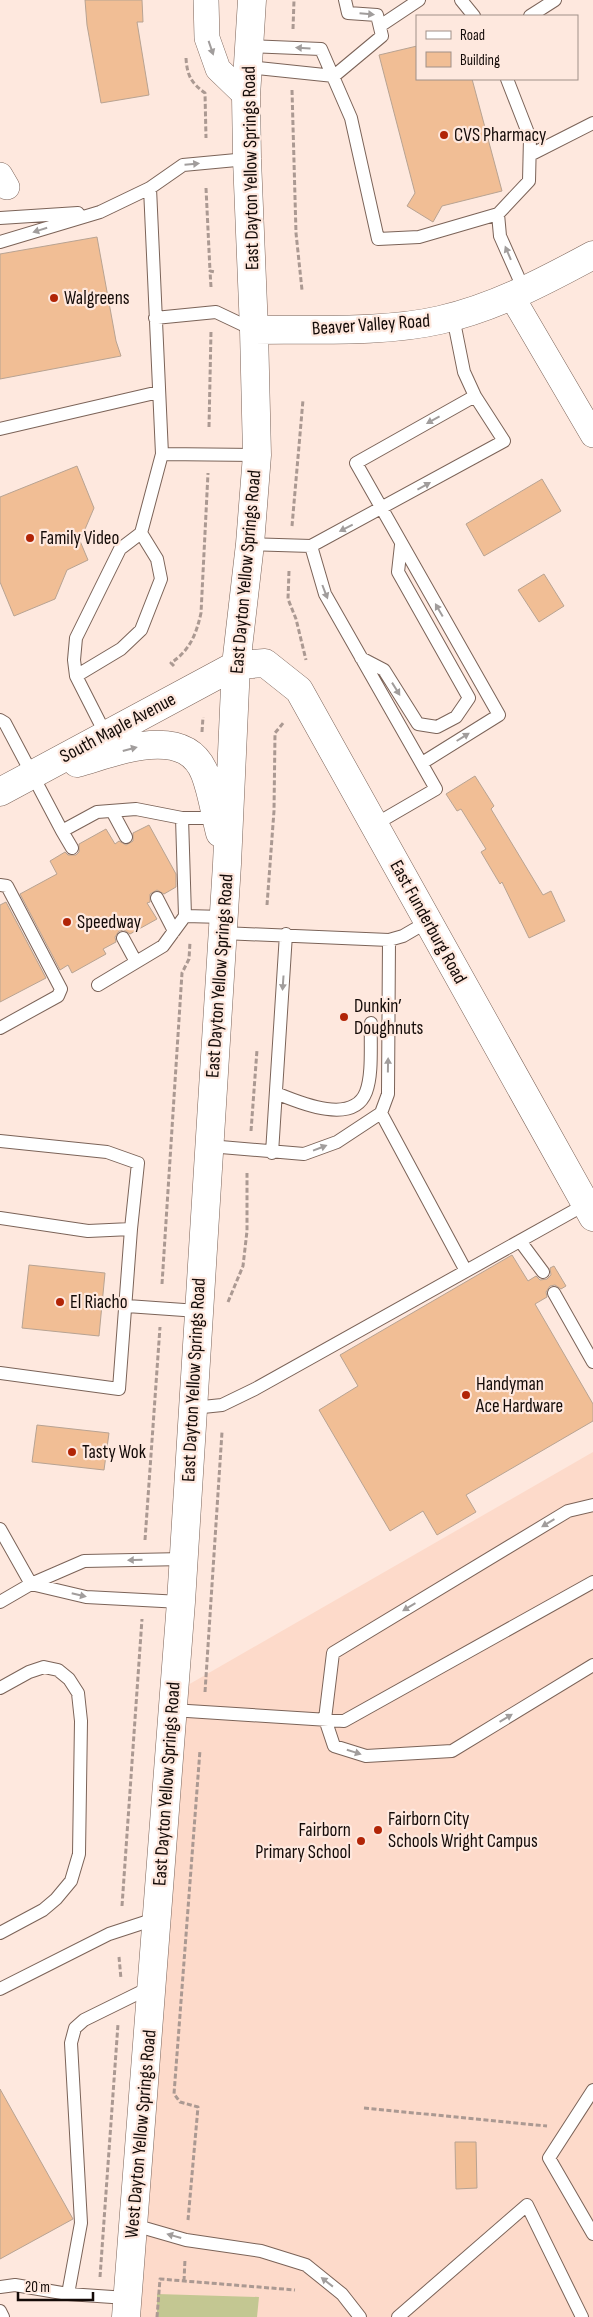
<svg xmlns="http://www.w3.org/2000/svg" width="593" height="2317" viewBox="0 0 593 2317" font-family="'Sofia Sans Condensed',sans-serif">
	<rect width="100%" height="100%" fill="#fee8de"/>
	<path fill="#fddaca" d="M593,1452V2317H126L174,1693Z"/>
	<path fill="#c3c792" d="M157,2294L259,2297L257,2317H157Z"/>
	<path fill="#f1be95" stroke="#b8a392" d="M85,0H142L143,22H137L149,95L101,103L87,25Z
		M417,46V79H472L502,191L442,206L433,222L407,206L415,193L379,55Z
		M97,237L116,341L121,356L0,379V254Z
		M77,466L94,508L80,541L88,560L67,570L55,599L14,616L0,582V497Z
		M542,479L561,511L484,556L466,524Z
		M544,574L564,606L539,622L518,590Z
		M475,776L494,806L491,809L543,895L551,891L565,921L529,938L502,882L500,884L481,852L486,849L461,809L457,811L446,794Z
		M149,825L176,874V887L164,894L157,890L150,894V902L147,903L157,919L130,934L124,930L119,931L115,937L116,942L103,949L106,954L72,973L68,965L60,970L20,894L57,874L50,861L65,852L68,855H76L79,852V844L106,829L115,844L119,841L126,845L133,841V833Z
		M6,902L46,978L0,1002V905Z
		M512,1255L528,1281L536,1276L540,1280L547,1279L551,1275L550,1268L554,1266L566,1286L561,1289L555,1285L550,1286L546,1292L547,1297L535,1304L593,1404V1421L466,1495L476,1512L437,1535L423,1511L390,1531L319,1410L358,1386L340,1355Z
		M29,1265L105,1273L99,1336L22,1328Z
		M37,1425L109,1433L104,1470L32,1462Z
		M0,2089L73,2219L0,2259Z
		M455,2142H476L477,2188L456,2189Z"/>
	<g fill="none" stroke-linecap="round" stroke-linejoin="round">
		<defs>
			<path id="lane" d="M461,0L474,16
				M530,16L555,0
				M380,26L419,0
				M250,46L321,49L351,118L378,239L419,237L498,214L529,181L530,138L507,79
				M248,67L334,76L382,36L377,15L348,13L345,0
				M530,155L593,123
				M498,214L500,236L524,290
				M0,218L78,213
				M0,242L100,212L150,188L183,165L247,159
				M155,318L216,312L254,330
				M0,429L159,392
				M162,454L257,455
				M250,544L311,546L504,441L475,396L464,372L453,317
				M311,546L325,594L436,789L374,825
				M361,658L384,670L418,724L437,727L456,717L469,698L398,572L401,545
				M76,676L121,649L141,630L161,579L157,559L141,533
				M0,720L5,723L62,831L97,812L136,809L182,818
				M106,735L76,676L74,660L76,638L120,549L141,533L162,454L150,188
				M422,763L499,715L356,463L475,396
				M112,811L126,837
				M216,818H182L185,916L224,917
				M62,831L72,848
				M0,885L7,886L61,989L58,996L0,1028
				M157,898L174,931
				M223,933L389,940L403,936L427,922
				M123,938L136,962
				M98,985L163,946L185,916
				M276,1093C298,1102 353,1126 366,1092C373,1074 370,1043 371,1023
				M381,1113L466,1271
				M0,1141L107,1152L138,1163L131,1229L88,1231L0,1218
				M209,1146L304,1154L337,1142L381,1113L388,1094L389,940
				M272,1153L286,934
				M520,1241L543,1272
				M554,1293L593,1362
				M127,1306L198,1311
				M0,1373L119,1389L131,1229
				M193,1408L222,1405L255,1389L586,1204
				M593,1505L568,1511L333,1653L325,1719L334,1746L366,1756L452,1751L593,1665
				M0,1529L31,1584L86,1597L181,1602
				M0,1602L31,1584L84,1561L184,1559
				M0,1688L29,1672L44,1667L58,1670L69,1679L78,1693L81,1721L79,1854L71,1881L56,1899L43,1910L0,1933
				M172,1710L344,1721L593,1582
				M0,1989L109,1934L158,1918
				M593,2090L549,2158L593,2234
				M134,2225L186,2240L261,2251L306,2265L342,2294L360,2317
				M0,2287L15,2285L68,2294L127,2298
				M68,2294L81,2223L71,2043L75,2028L84,2020L151,1987
				M0,2311L3,2317
				M398,2317L527,2205L582,2317"/>
			<path id="street" d="M206,0L207,38L218,69L246,96
				M0,175L7,187
				M511,295L593,435"/>
			<path id="secondary" d="M254,330C312,329 384,333 440,320C494,308 545,281 593,255
				M77,763C114,753 185,722 205,774C212,792 215,814 220,833
				M0,792L236,665L265,663L299,690L593,1217
				M126,2317L181,1602L227,864L236,665L250,544L257,455L254,330L247,159L246,96L252,0"/>
		</defs>
		<use href="#lane" stroke="#7b6358" stroke-width="14"/>
		<use href="#street" stroke="#7b6358" stroke-width="26"/>
		<use href="#secondary" stroke="#7b6358" stroke-width="29"/>
		<path stroke="#ab9992" stroke-width="3" stroke-dasharray="5 2.5" stroke-linecap="butt" d="M293,29L294,0
			M186,58C187,75 191,83 205,93L206,138
			M292,90L296,233L302,290
			M206,188L210,271
			M211,287L210,271L215,272
			M209,427L211,331
			M292,526L303,400
			M289,571L288,599L296,619L306,660
			M174,666L171,663C190,650 196,635 201,613L208,473
			M202,732L203,717
			M267,905L274,811L275,733L284,722
			M251,1131L257,1050
			M162,1284L182,973L189,959L190,942
			M228,1302L243,1266L247,1231V1173
			M145,1540L160,1327
			M205,1692L222,1432
			M122,1906L142,1619
			M119,1957L121,1979
			M364,2108L547,2126
			M188,2220L198,2107L180,2102L174,2094L200,1750
			M100,2277L118,2024
			M184,2281L185,2259
			M157,2317L160,2279L295,2290"/>
		<use href="#lane" stroke="#fff" stroke-width="12"/>
		<use href="#street" stroke="#fff" stroke-width="25"/>
		<use href="#secondary" stroke="#fff" stroke-width="28"/>
	</g>
	<defs><path id="oneway-solid" d="M-6-.8H1V-3.2L6.5 0L1 3.2V.8H-6Z" transform="scale(1.25)"/></defs>
	<g fill="#a19d9c">
		<use href="#oneway-solid" transform="translate(367 14) rotate(5)"/>
		<use href="#oneway-solid" transform="translate(211 48) rotate(71)"/>
		<use href="#oneway-solid" transform="translate(303 48) rotate(-177)"/>
		<use href="#oneway-solid" transform="translate(192 164) rotate(-5)"/>
		<use href="#oneway-solid" transform="translate(40 230) rotate(163)"/>
		<use href="#oneway-solid" transform="translate(508 253) rotate(-113)"/>
		<use href="#oneway-solid" transform="translate(433 420) rotate(151)"/>
		<use href="#oneway-solid" transform="translate(424 486) rotate(-29)"/>
		<use href="#oneway-solid" transform="translate(346 528) rotate(153)"/>
		<use href="#oneway-solid" transform="translate(325 592) rotate(69)"/>
		<use href="#oneway-solid" transform="translate(439 610) rotate(-120)"/>
		<use href="#oneway-solid" transform="translate(396 689) rotate(58)"/>
		<use href="#oneway-solid" transform="translate(463 737) rotate(-32)"/>
		<use href="#oneway-solid" transform="translate(130 749) rotate(-15)"/>
		<use href="#oneway-solid" transform="translate(283 983) rotate(94)"/>
		<use href="#oneway-solid" transform="translate(388 1065) rotate(-89)"/>
		<use href="#oneway-solid" transform="translate(320 1148) rotate(-21)"/>
		<use href="#oneway-solid" transform="translate(548 1523) rotate(149)"/>
		<use href="#oneway-solid" transform="translate(135 1560) rotate(179)"/>
		<use href="#oneway-solid" transform="translate(79 1595) rotate(13)"/>
		<use href="#oneway-solid" transform="translate(409 1607) rotate(149)"/>
		<use href="#oneway-solid" transform="translate(506 1718) rotate(-31)"/>
		<use href="#oneway-solid" transform="translate(354 1752) rotate(17)"/>
		<use href="#oneway-solid" transform="translate(174 2236) rotate(-164)"/>
		<use href="#oneway-solid" transform="translate(327 2282) rotate(-142)"/>
	</g>
	<g fill="#b12406" stroke="#fee8de" stroke-width="2">
		<circle cx="444" cy="135" r="5"/>
		<circle cx="54" cy="298" r="5"/>
		<circle cx="30" cy="538" r="5"/>
		<circle cx="67" cy="922" r="5"/>
		<circle cx="344" cy="1017" r="5"/>
		<circle cx="60" cy="1302" r="5"/>
		<circle cx="466" cy="1395" r="5"/>
		<circle cx="72" cy="1452" r="5"/>
		<circle cx="378" cy="1830" r="5"/>
		<circle cx="361" cy="1841" r="5"/>
	</g>
	<g text-anchor="middle" dominant-baseline="central" stroke-width="4.5" stroke-linejoin="round" paint-order="stroke">
		<g font-size="19" fill="#140b08" stroke="#fee8de" text-anchor="start">
			<text x="454" y="135">CVS Pharmacy</text>
			<text x="64" y="298">Walgreens</text>
			<text x="40" y="538">Family Video</text>
			<text x="77" y="922">Speedway</text>
			<text x="354" y="1006">Dunkin’<tspan x="354" dy="22">Doughnuts</tspan></text>
			<text x="70" y="1302">El Riacho</text>
			<text x="476" y="1384">Handyman<tspan x="476" dy="22">Ace Hardware</tspan></text>
			<text x="82" y="1452">Tasty Wok</text>
			<text x="388" y="1819">Fairborn City<tspan x="388" dy="22">Schools Wright Campus</tspan></text>
			<text x="351" y="1830" text-anchor="end">Fairborn<tspan x="351" dy="22">Primary School</tspan></text>
		</g>
		<g font-size="19" fill="#140b08" stroke="#fee8de">
			<text transform="translate(251 168) rotate(-91)">East Dayton Yellow Springs Road</text>
			<text transform="translate(371 325) rotate(-4)">Beaver Valley Road</text>
			<text transform="translate(246 572) rotate(-85)">East Dayton Yellow Springs Road</text>
			<text transform="translate(118 728) rotate(-28)">South Maple Avenue</text>
			<text transform="translate(428 922) rotate(61)">East Funderburg Road</text>
			<text transform="translate(220 976) rotate(-86)">East Dayton Yellow Springs Road</text>
			<text transform="translate(194 1380) rotate(-87)">East Dayton Yellow Springs Road</text>
			<text transform="translate(167 1784) rotate(-86)">East Dayton Yellow Springs Road</text>
			<text transform="translate(141 2134) rotate(-85)">West Dayton Yellow Springs Road</text>
		</g>
	</g>
	<rect x="416" y="15" width="162" height="65" fill="#fee8de" stroke="#a09088"/>
	<rect x="426" y="31" width="25" height="8" fill="#ffffff" stroke="#a09088"/>
	<text x="460" y="40" font-size="15" fill="#140b08">Road</text>
	<rect x="426" y="52" width="25" height="15" fill="#f1be95" stroke="#a09088"/>
	<text x="460" y="65" font-size="15" fill="#140b08">Building</text>
	<path d="M18 2292v8h75v-8" fill="none" stroke="#140b08" stroke-width="2.5"/>
	<text x="25" y="2292" font-size="15" fill="#140b08" stroke="#fee8de" stroke-width="4" paint-order="stroke">20 m</text>
</svg>
